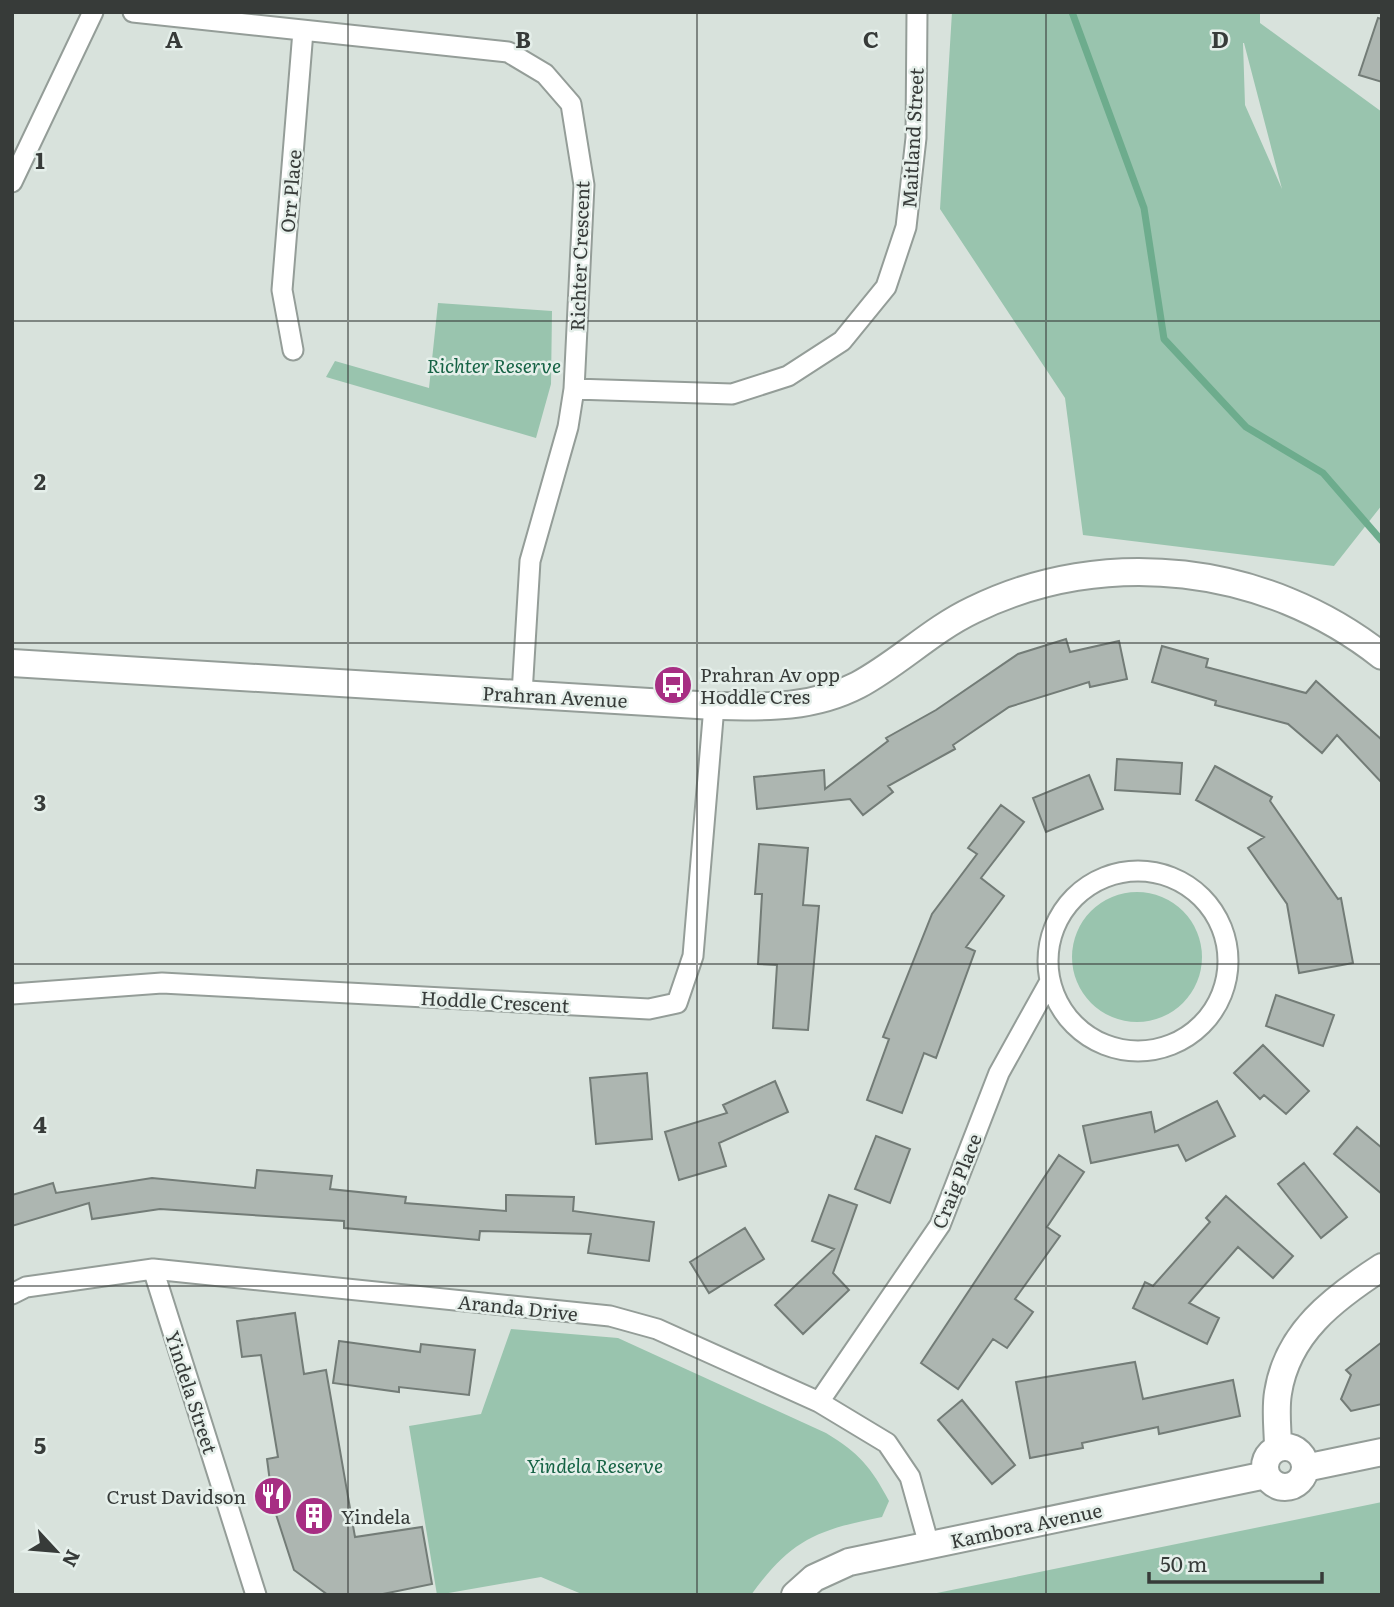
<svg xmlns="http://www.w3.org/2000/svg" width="1394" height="1607" viewBox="0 0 1394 1607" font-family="Literata,serif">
	<rect width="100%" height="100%" fill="#d8e2dc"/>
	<path fill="#99c4ae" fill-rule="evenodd" d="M952,12H1260V23L1382,112V505L1334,566L1083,535L1065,398L940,209ZM1243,43H1244L1282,189L1245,105Z
		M438,303L552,311L551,384L536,438L326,377L335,361L429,388Z
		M1072 957a65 65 0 1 1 130 0a65 65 0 1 1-130 0Z
		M511,1329L618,1338L826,1433C859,1453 871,1467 889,1501L882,1517C816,1530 791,1540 751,1595H584L541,1577L437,1595L409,1426L481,1414Z
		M1382,1502V1595H927Z"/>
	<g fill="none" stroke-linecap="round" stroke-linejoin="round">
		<path stroke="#6dac8d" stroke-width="7" d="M1072,12L1144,208L1164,339L1246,427L1323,473L1382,541"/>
	</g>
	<path fill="#adb6b1" stroke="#737c77" stroke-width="2" d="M1378,18L1382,19V82L1359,75Z
		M1066,639L1070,652L1119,641L1127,679L1090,687L1089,682L1009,707L953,745L955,749L888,786L893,792L863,815L850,799L757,809L754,777L824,770L825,789L888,741L886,738L936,710L1018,654Z
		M1162,646L1208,659L1206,667L1306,693L1316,681L1382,740V783L1337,735L1322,753L1288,724L1215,705L1216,701L1152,682Z
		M1117,759L1182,763L1180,794L1115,790Z
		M1215,766L1272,797L1270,801L1338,899L1341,898L1353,963L1299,973L1287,904L1248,848L1264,837L1196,800Z
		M1089,775L1103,809L1046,832L1033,798Z
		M1001,805L1024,822L981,878L1004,896L966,947L975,951L936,1058L924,1053L902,1113L867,1100L889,1039L883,1037L932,914L977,854L968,848Z
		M759,844L808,848L803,905L819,906L808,1030L773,1028L777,965L758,964L762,894H755Z
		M1276,995L1334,1015L1323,1046L1266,1026Z
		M1263,1045L1309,1091L1286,1114L1264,1095L1260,1099L1234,1073Z
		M647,1073L652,1139L596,1144L590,1078Z
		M775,1081L788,1112L719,1143L726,1166L679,1180L665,1132L727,1113L723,1105Z
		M1217,1101L1235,1136L1186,1161L1178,1145L1091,1163L1083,1126L1151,1112L1155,1132Z
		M1357,1127L1382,1148V1194L1334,1154Z
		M876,1136L910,1149L890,1203L855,1189Z
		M1059,1155L1084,1172L1047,1227L1060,1236L1015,1299L1033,1312L1007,1348L993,1339L958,1389L921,1363Z
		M1304,1163L1347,1217L1321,1238L1278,1184Z
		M257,1170L332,1176L330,1189L406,1197L405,1203L506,1211V1195L574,1197L573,1211L654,1222L649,1261L588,1253L591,1234L480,1231L479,1240L344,1228V1221L160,1209L92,1219L89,1203L12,1226V1195L53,1183L56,1193L152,1178L255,1188Z
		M829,1195L857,1205L833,1273L849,1290L803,1334L775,1305L834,1249L812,1241Z
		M1226,1196L1293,1256L1273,1278L1238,1247L1189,1303L1219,1318L1207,1344L1133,1308L1145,1282L1153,1286L1210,1222L1206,1218Z
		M745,1228L764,1259L709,1293L690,1262Z
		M295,1313L304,1374L326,1370L355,1537L422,1527L432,1584L378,1595H328L294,1570L273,1505L267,1459L278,1457L261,1355L242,1357L237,1321Z
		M339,1341L420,1352L421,1344L475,1350L469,1395L399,1387V1392L333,1383Z
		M1382,1342V1404L1351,1411L1341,1399L1351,1375L1346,1370Z
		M1135,1362L1143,1399L1233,1380L1240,1416L1159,1434L1158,1427L1082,1443L1083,1448L1030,1458L1016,1382Z
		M962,1400L1015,1465L992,1484L938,1420Z"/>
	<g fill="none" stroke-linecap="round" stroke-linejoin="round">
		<defs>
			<path id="street" d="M133,12L508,52L545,74L571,104L584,185L574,389L568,427L530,561L522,694
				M12,182L93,12
				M293,350L282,290L303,31
				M574,389L732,394L788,376L842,341L886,287L906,227L916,138L917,12
				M1048 961a90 90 0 1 1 180 0a90 90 0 1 1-180 0Z
				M12,994L162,983L649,1009L677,1003L693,956L714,706
				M153,1269L256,1595
				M12,1294L26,1287L153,1269L610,1316L657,1329L819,1402L887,1443L910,1477L929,1545
				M819,1402L940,1225L999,1073L1049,983"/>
			<path id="secondary" d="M12,663L714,706C764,707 812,709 858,685C899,663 931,630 973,610C1105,545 1267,565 1382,656
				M1265 1467a20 20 0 1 1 40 0a20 20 0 1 1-40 0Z
				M1278,1448C1278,1431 1275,1411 1278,1393C1287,1333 1334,1298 1382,1267
				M1305,1468L1382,1452
				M795,1595L814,1578L849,1562L1266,1475"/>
		</defs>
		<use href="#street" stroke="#949d98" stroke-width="23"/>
		<use href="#secondary" stroke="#949d98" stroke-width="30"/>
		<use href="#street" stroke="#fff" stroke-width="19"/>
		<use href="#secondary" stroke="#fff" stroke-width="26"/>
	</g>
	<path fill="none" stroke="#373b39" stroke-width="2" stroke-opacity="0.55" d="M348,12V1595M697,12V1595M1046,12V1595M12,321H1382M12,643H1382M12,964H1382M12,1286H1382"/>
	<defs>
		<symbol id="bus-disc" viewBox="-11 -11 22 22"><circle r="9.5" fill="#a72e83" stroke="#e5efea"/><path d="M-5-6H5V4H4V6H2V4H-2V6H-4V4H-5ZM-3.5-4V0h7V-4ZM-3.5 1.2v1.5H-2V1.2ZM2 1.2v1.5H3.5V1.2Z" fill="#fff"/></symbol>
		<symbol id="restaurant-disc" viewBox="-11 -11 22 22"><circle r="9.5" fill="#a72e83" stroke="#e5efea"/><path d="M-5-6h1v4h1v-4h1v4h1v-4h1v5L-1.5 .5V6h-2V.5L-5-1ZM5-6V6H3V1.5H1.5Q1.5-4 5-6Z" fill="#fff"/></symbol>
		<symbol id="building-disc" viewBox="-11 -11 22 22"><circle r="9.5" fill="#a72e83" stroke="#e5efea"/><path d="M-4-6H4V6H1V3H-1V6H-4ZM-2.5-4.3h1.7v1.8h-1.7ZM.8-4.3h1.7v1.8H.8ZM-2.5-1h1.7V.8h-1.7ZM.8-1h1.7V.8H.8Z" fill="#fff"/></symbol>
	</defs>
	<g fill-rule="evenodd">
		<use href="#bus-disc" x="651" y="663" width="44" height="44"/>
		<use href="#restaurant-disc" x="251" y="1474" width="44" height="44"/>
		<use href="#building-disc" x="292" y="1494" width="44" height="44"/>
	</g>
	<g text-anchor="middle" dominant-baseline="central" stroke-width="5" stroke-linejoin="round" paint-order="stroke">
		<g font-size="19" fill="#373b39" stroke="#e5efea">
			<text transform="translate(912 138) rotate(-87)">Maitland Street</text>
			<text transform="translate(290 191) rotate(-85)">Orr Place</text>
			<text transform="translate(579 256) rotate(-88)">Richter Crescent</text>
			<text transform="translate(555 696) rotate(3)">Prahran Avenue</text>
			<text transform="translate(495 1001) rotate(3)">Hoddle Crescent</text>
			<text transform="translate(956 1181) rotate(-68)">Craig Place</text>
			<text transform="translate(518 1307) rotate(6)">Aranda Drive</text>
			<text transform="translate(192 1392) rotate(72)">Yindela Street</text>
			<text transform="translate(1026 1525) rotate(-12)">Kambora Avenue</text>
		</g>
		<g font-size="19" font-style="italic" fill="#156244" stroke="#e5efea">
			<text x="494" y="365">Richter Reserve</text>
			<text x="595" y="1465">Yindela Reserve</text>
		</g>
		<g font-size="19" fill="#373b39" stroke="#e5efea" text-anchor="start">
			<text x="700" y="674">Prahran Av opp<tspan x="700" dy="22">Hoddle Cres</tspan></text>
			<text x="246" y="1496" text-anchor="end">Crust Davidson</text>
			<text x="341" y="1516">Yindela</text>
		</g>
	</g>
	<g font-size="23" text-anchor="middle" font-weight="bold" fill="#373b39" stroke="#e5efea" stroke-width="5" stroke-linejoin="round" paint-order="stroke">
		<text x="174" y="48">A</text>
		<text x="523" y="48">B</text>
		<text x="871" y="48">C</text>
		<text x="1220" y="48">D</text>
		<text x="40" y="169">1</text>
		<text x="40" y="490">2</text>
		<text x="40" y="811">3</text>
		<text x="40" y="1133">4</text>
		<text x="40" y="1454">5</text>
	</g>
	<rect width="1394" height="1607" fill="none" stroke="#373b39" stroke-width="28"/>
	<g transform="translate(56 1551) rotate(116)" stroke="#e5efea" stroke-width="5" paint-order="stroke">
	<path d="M0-5L12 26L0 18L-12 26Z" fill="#373b39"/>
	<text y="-10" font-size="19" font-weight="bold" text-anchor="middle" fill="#373b39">N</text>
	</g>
	<path d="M1149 1572v10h173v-10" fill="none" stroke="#373b39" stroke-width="3.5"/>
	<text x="1160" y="1572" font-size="21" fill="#373b39" stroke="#e5efea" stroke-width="5" paint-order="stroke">50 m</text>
</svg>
